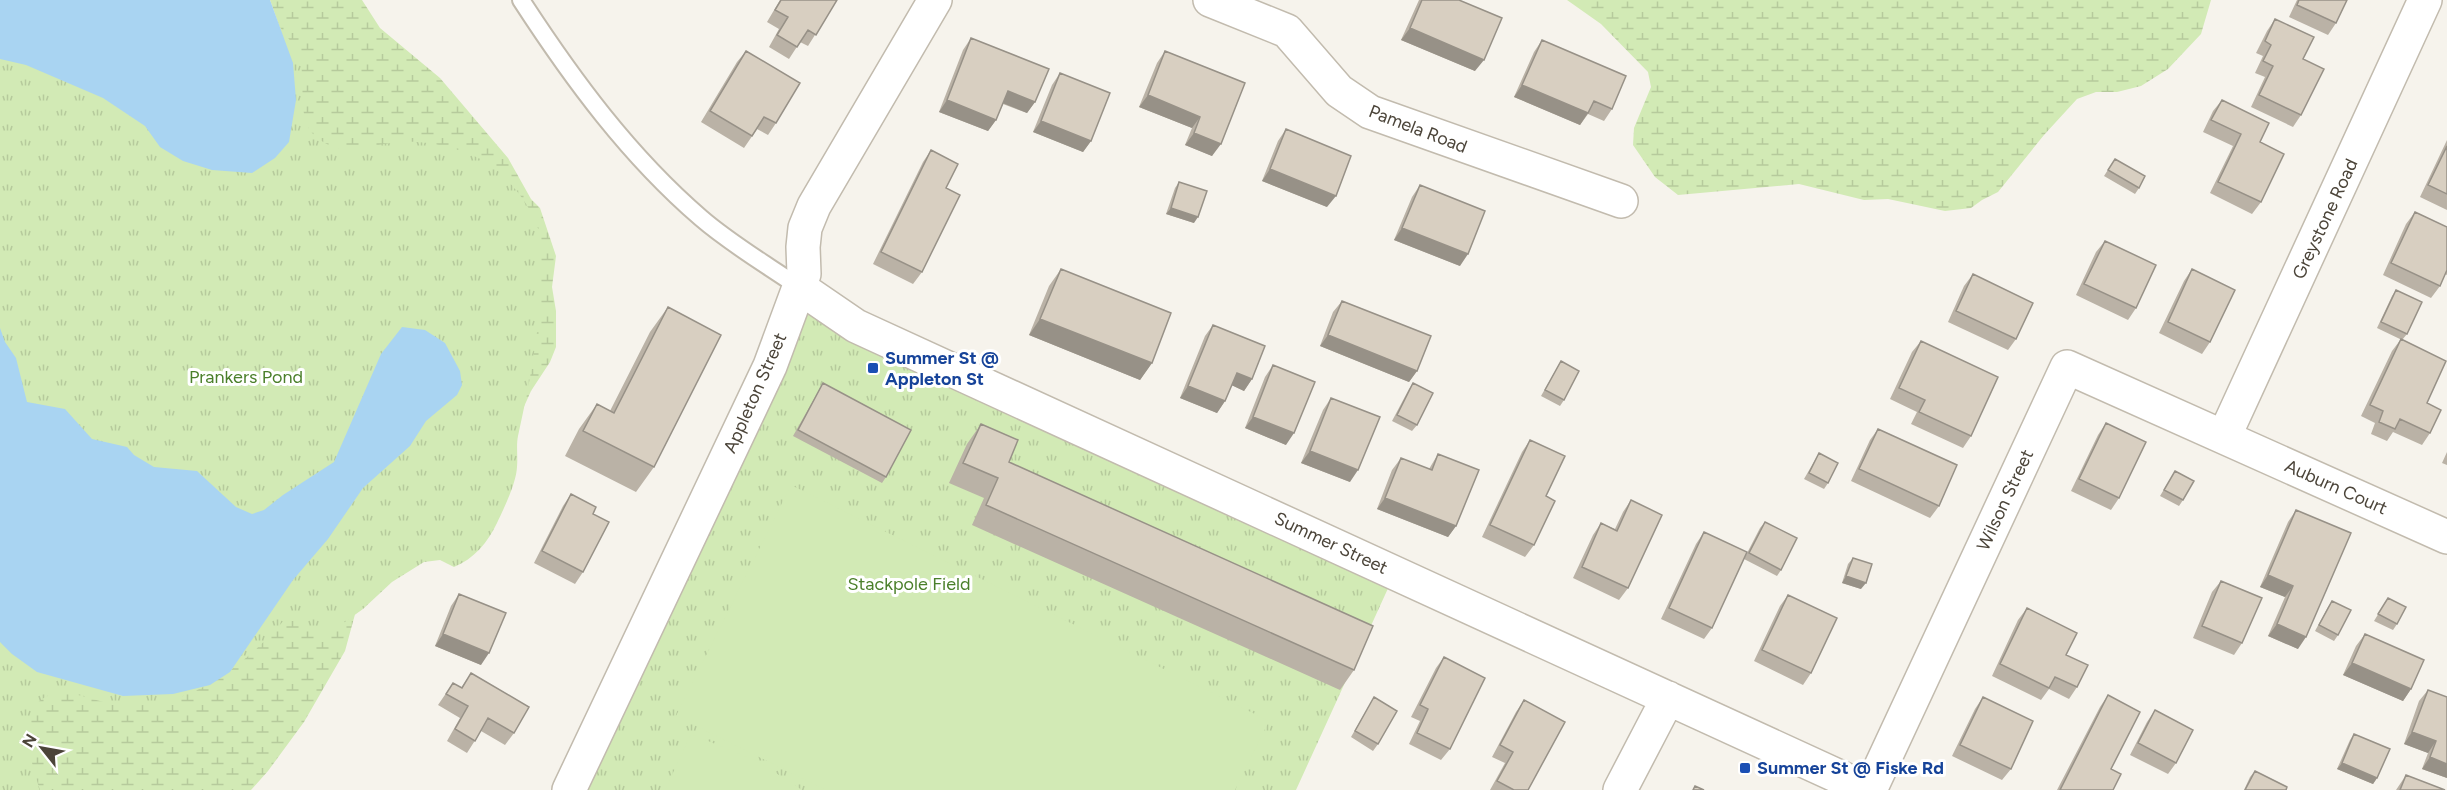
<svg xmlns="http://www.w3.org/2000/svg" width="2447" height="790" viewBox="0 0 2447 790" font-family="Figtree,sans-serif">
	<defs>
		<pattern id="wetland-marsh" width="20" height="14" patternUnits="userSpaceOnUse" patternTransform="scale(1.5)"><rect width="20" height="14" fill="#d2eab5"/><path d="M1 5h8M5 5V1M11 12h8M15 12V8" fill="none" stroke="#b6ca9c"/></pattern>
		<pattern id="park-tufts" width="24" height="20" patternUnits="userSpaceOnUse" patternTransform="scale(1.5)"><rect width="24" height="20" fill="#d2eab5"/><path d="M3 7l-1-3M5 7V3M7 7l1-3M15 17l-1-3M17 17v-4M19 17l1-3" fill="none" stroke="#b6ca9c"/></pattern>
	</defs>
	<rect width="100%" height="100%" fill="#f6f3ec"/>
	<path fill="url(#wetland-marsh)" d="M270,0H362L380,28L440,78L508,158L531,199L540,208L556,256L552,287L556,311V347L550,362L531,391L496,469L357,607L345,651L304,722L268,771L251,790H0V642L368,384L282,34Z
		M1567,0H2211L2201,34L2168,69L2141,86L2117,92H2096L2077,99L2044,135L1998,192L1982,200L1971,208L1945,211L1888,199L1864,200L1799,184L1678,195L1655,177L1633,145L1634,128L1651,87L1648,72L1601,24Z"/>
	<path fill="url(#park-tufts)" d="M0,0L265,10C278,25 295,42 300,62C306,86 297,119 314,135C342,161 368,144 400,142C431,140 474,150 498,171C516,187 534,211 540,235C542,247 541,258 541,271C541,327 530,381 518,436C516,446 518,457 517,467C516,484 504,508 497,523C488,542 474,559 454,567L440,560L424,562L392,582L363,609L328,634L286,618C243,668 183,714 113,704C93,701 70,688 50,695C14,708 31,763 40,790H0Z
		M811,307L1390,584L1296,790H584Z"/>
	<path fill="#d2eab5" d="M791,485L1269,721L1235,790H826L676,716Z
		M691,734L759,762L802,790H665Z"/>
	<path fill="#a9d4f2" d="M0,0H270L293,63L296,100L289,142L275,158L252,173L212,170L183,161L160,147L145,126L103,98L26,65L0,59Z
		M402,327L425,330L445,343L460,371L462,385L457,395L426,421L410,446L363,488L328,539L293,580L230,672L210,685L173,694L123,696L37,672L12,654L0,642V328L5,342L16,358L27,402L65,409L92,439L127,447L134,455L154,467L197,471L236,507L252,514L264,510L283,495L334,462L381,354Z"/>
	<g fill="none" stroke-linecap="round" stroke-linejoin="round">
		<defs>
			<path id="lane" d="M521,0C573,80 629,156 701,218C731,244 767,265 799,287"/>
			<path id="street" d="M1210,0L1287,31L1339,91L1370,112L1621,201
				M799,287L856,326L1868,790
				M2224,437L2425,0
				M569,790L770,366L804,274L803,247L805,228L814,206L935,0
				M1620,790L1668,698
				M1870,790L2067,367L2447,537"/>
		</defs>
		<use href="#lane" stroke="#c2bbae" stroke-width="20"/>
		<use href="#street" stroke="#c2bbae" stroke-width="36"/>
		<use href="#lane" stroke="#fff" stroke-width="16"/>
		<use href="#street" stroke="#fff" stroke-width="33"/>
	</g>
	<path fill="#bab2a6" d="M780,0H837L808,46L800,42L789,59L769,47L779,29L767,22Z
		M1419,0H1459L1475,71L1401,40Z
		M2297,0H2347L2336,23L2328,35L2289,17Z
		M2275,19L2303,59L2301,115L2293,127L2251,107L2265,77L2255,73L2263,56L2256,53L2267,31Z
		M971,38L1035,102L1027,113L1003,104L996,120L988,131L939,112L963,50Z
		M1542,40L1612,109L1604,121L1588,114L1580,125L1514,97L1534,52Z
		M746,51L776,123L768,135L757,129L744,148L701,122L737,62Z
		M1165,51L1245,83L1212,156L1185,145L1192,128L1139,107L1157,63Z
		M1060,73L1091,141L1083,152L1033,132L1052,85Z
		M2222,100L2260,142L2261,202L2252,214L2210,193L2233,146L2203,132L2213,111Z
		M1286,129L1327,207L1262,181L1278,141Z
		M2447,140V210L2420,197Z
		M931,150L946,188L922,272L913,284L873,264L923,162Z
		M2115,159L2139,188L2135,194L2104,176Z
		M1179,182L1194,223L1166,214L1175,188Z
		M1420,185L1460,266L1394,240L1412,197Z
		M2415,212L2447,227V275L2445,274L2440,286L2431,298L2383,275L2406,224Z
		M2105,241L2136,308L2128,320L2076,295L2096,252Z
		M1061,269L1152,363L1140,380L1029,335L1049,286Z
		M2192,269L2210,342L2202,354L2159,333L2184,281Z
		M1973,274L2016,339L2008,350L1948,322L1964,286Z
		M2396,290L2407,334L2402,340L2377,328L2392,296Z
		M1342,301L1417,371L1409,382L1320,346L1333,312Z
		M668,307L654,467L636,492L565,456L579,429L597,404L610,411L650,332Z
		M1213,325L1252,379L1244,391L1232,385L1225,401L1217,413L1180,398L1205,336Z
		M2401,339L2427,403L2430,433L2422,445L2393,432L2387,441L2371,434L2375,423L2361,416L2392,351Z
		M1921,341L1971,436L1963,448L1911,424L1917,412L1890,399L1912,352Z
		M1561,361L1564,400L1560,406L1541,396Z
		M1273,365L1286,445L1245,428L1265,377Z
		M823,383L886,477L882,483L793,436Z
		M1413,383L1417,425L1412,431L1392,421L1409,389Z
		M1331,398L1350,482L1301,463L1323,410Z
		M2106,423L2119,498L2111,510L2071,491L2098,435Z
		M981,424L1009,462L1354,670L1340,690L972,525L984,498L949,483L967,444Z
		M1878,429L1939,506L1930,518L1851,481L1870,440Z
		M1530,440L1546,496L1534,545L1525,557L1482,537L1522,452Z
		M2447,452V465L2442,463Z
		M1819,453L1828,483L1824,489L1804,479Z
		M1438,454L1456,526L1448,537L1377,509L1392,470L1401,458L1429,469Z
		M2175,471L2183,500L2179,506L2160,496Z
		M571,494L593,514L583,572L575,584L534,563L563,506Z
		M1631,500L1628,588L1619,600L1573,578L1593,535L1601,523L1615,529L1623,512Z
		M2296,510L2298,649L2268,636L2285,597L2260,587L2288,522Z
		M1765,522L1781,570L1777,576L1744,559L1760,528Z
		M1704,532L1712,628L1704,639L1661,619L1696,544Z
		M1853,558L1861,589L1842,583L1848,564Z
		M2221,581L2242,643L2234,655L2193,638L2212,592Z
		M459,594L481,665L435,646L451,606Z
		M1788,595L1811,673L1803,685L1754,661L1780,606Z
		M2388,598L2397,624L2393,630L2374,621Z
		M2332,601L2338,635L2334,641L2315,631L2328,607Z
		M2027,608L2066,655L2077,687L2069,699L2049,689L2041,700L1992,676L2018,620Z
		M2365,634L2411,689L2403,701L2343,675L2356,646Z
		M1444,657L1450,749L1441,760L1409,744L1420,721L1411,717L1436,668Z
		M471,673L514,733L505,745L481,731L467,753L447,741L460,718L438,705L453,683L461,688Z
		M2428,690L2447,778L2422,769L2428,753L2404,744L2419,701Z
		M2108,695L2113,790H2057L2100,707Z
		M1374,697L1378,744L1373,751L1351,737Z
		M1983,697L2011,769L2002,780L1952,756L1975,709Z
		M1524,700L1528,790H1490L1505,763L1492,757L1516,712Z
		M2155,710L2176,763L2168,774L2130,755L2147,722Z
		M2354,734L2377,778L2373,784L2337,769L2350,740Z
		M2255,771L2286,790H2244L2250,777Z
		M2406,775L2445,790H2396Z"/>
	<path fill="#979187" d="M1410,28L1484,60L1475,71L1401,40Z
		M1522,85L1588,113L1580,125L1514,97Z
		M1008,91L1035,102L1027,113L1000,102Z
		M1148,95L1200,117L1192,128L1139,107Z
		M947,100L996,120L988,131L939,112Z
		M1041,121L1091,141L1083,152L1033,132Z
		M1194,133L1221,144L1212,156L1185,145Z
		M1270,169L1336,196L1327,207L1262,181Z
		M1171,208L1198,217L1194,223L1166,214Z
		M1402,228L1468,254L1460,266L1394,240Z
		M1040,319L1152,363L1140,380L1029,335Z
		M1328,335L1417,371L1409,382L1320,346Z
		M1237,373L1252,379L1244,391L1229,384Z
		M1188,386L1225,401L1217,413L1180,398Z
		M1253,417L1294,433L1286,445L1245,428Z
		M1310,451L1358,470L1350,482L1301,463Z
		M1385,498L1456,526L1448,537L1377,509Z
		M2268,575L2293,586L2285,597L2260,587Z
		M1846,576L1866,583L1861,589L1842,583Z
		M2277,624L2306,637L2298,649L2268,636Z
		M443,634L489,653L481,665L435,646Z
		M2352,663L2411,689L2403,701L2343,675Z
		M2412,732L2436,741L2428,753L2404,744Z
		M2430,757L2447,764V778L2422,769Z
		M2342,763L2377,778L2373,784L2337,769Z"/>
	<path fill="#d8cfc1" stroke="#979187" stroke-width="1.5" d="M781,0H837L816,35L808,30L797,47L777,35L788,17L775,10Z
		M1422,0H1459L1502,18L1484,60L1410,28Z
		M2299,0H2347L2336,23L2297,5Z
		M2275,19L2314,37L2303,59L2324,69L2301,115L2259,95L2273,66L2263,61L2271,45L2265,41Z
		M971,38L1049,69L1035,102L1008,91L996,120L947,100Z
		M1542,40L1626,76L1612,109L1594,101L1588,113L1522,85Z
		M746,51L800,83L776,123L764,117L752,136L710,111Z
		M1165,51L1245,83L1221,144L1194,133L1200,117L1148,95Z
		M1060,73L1110,93L1091,141L1041,121Z
		M2222,100L2269,123L2260,142L2284,154L2261,202L2218,182L2241,134L2211,120Z
		M1286,129L1351,156L1336,196L1270,169Z
		M2447,146V194L2428,185Z
		M931,150L958,164L946,188L960,195L922,272L881,252Z
		M2115,159L2145,176L2139,188L2108,170Z
		M1179,182L1207,191L1198,217L1171,208Z
		M1420,185L1485,211L1468,254L1402,228Z
		M2415,212L2447,227V270L2440,286L2391,263Z
		M2105,241L2156,265L2136,308L2084,284Z
		M1061,269L1171,313L1152,363L1040,319Z
		M2192,269L2235,290L2210,342L2168,322Z
		M1973,274L2033,303L2016,339L1956,311Z
		M2396,290L2422,302L2407,334L2381,322Z
		M1342,301L1431,336L1417,371L1328,335Z
		M668,307L721,335L654,467L583,431L597,404L614,413Z
		M1213,325L1265,346L1252,379L1237,373L1225,401L1188,386Z
		M2401,339L2446,361L2427,403L2441,410L2430,433L2400,419L2395,429L2379,422L2383,411L2370,405Z
		M1921,341L1998,377L1971,436L1919,412L1925,400L1899,388Z
		M1561,361L1579,371L1564,400L1545,390Z
		M1273,365L1315,382L1294,433L1253,417Z
		M823,383L911,430L886,477L798,430Z
		M1413,383L1433,393L1417,425L1397,415Z
		M1331,398L1380,417L1358,470L1310,451Z
		M2106,423L2146,442L2119,498L2079,479Z
		M981,424L1018,440L1009,462L1373,626L1354,670L986,505L998,478L963,463Z
		M1878,429L1957,465L1939,506L1859,469Z
		M1530,440L1565,456L1546,496L1555,501L1534,545L1490,525Z
		M1819,453L1838,463L1828,483L1809,473Z
		M1438,454L1479,470L1456,526L1385,498L1401,458L1432,470Z
		M2175,471L2194,481L2183,500L2164,490Z
		M571,494L596,507L593,514L609,522L583,572L542,551Z
		M1631,500L1662,515L1628,588L1582,567L1601,523L1617,531Z
		M2296,510L2351,533L2306,637L2277,624L2293,586L2268,575Z
		M1765,522L1797,538L1781,570L1749,553Z
		M1704,532L1747,552L1712,628L1669,608Z
		M1853,558L1872,564L1866,583L1846,576Z
		M2221,581L2262,598L2242,643L2202,626Z
		M459,594L506,613L489,653L443,634Z
		M1788,595L1837,618L1811,673L1762,650Z
		M2388,598L2406,607L2397,624L2378,614Z
		M2332,601L2351,610L2338,635L2319,625Z
		M2027,608L2077,633L2066,655L2088,665L2077,687L2055,677L2049,688L2000,664Z
		M2365,634L2424,660L2411,689L2352,663Z
		M1444,657L1485,678L1450,749L1417,733L1428,709L1420,705Z
		M471,673L529,707L514,733L488,718L475,741L455,729L468,706L446,694L453,683L462,688Z
		M2428,690L2447,697V764L2430,757L2436,741L2412,732Z
		M2108,695L2140,712L2111,769L2121,774L2113,790H2060Z
		M1374,697L1397,711L1378,744L1355,731Z
		M1983,697L2033,721L2011,769L1960,745Z
		M1524,700L1565,722L1528,790H1514L1497,781L1513,752L1500,745Z
		M2155,710L2193,730L2176,763L2138,743Z
		M2354,734L2390,749L2377,778L2342,763Z
		M2255,771L2287,787L2286,790H2245Z
		M2406,775L2445,790H2400Z
		M1695,786L1704,790H1693Z"/>
	<g fill="#1a4fb4" stroke="#fff" stroke-width="2">
		<rect x="867" y="362" width="12" height="12" rx="3"/>
		<rect x="1739" y="762" width="12" height="12" rx="3"/>
	</g>
	<g text-anchor="middle" dominant-baseline="central" stroke-width="6" stroke-linejoin="round" paint-order="stroke">
		<g font-size="18" fill="#4b4439" stroke="#fff">
			<text transform="translate(1418 129) rotate(21)">Pamela Road</text>
			<text transform="translate(2325 219) rotate(-65)">Greystone Road</text>
			<text transform="translate(755 393) rotate(-66)">Appleton Street</text>
			<text transform="translate(2336 487) rotate(24)">Auburn Court</text>
			<text transform="translate(2005 500) rotate(-65)">Wilson Street</text>
			<text transform="translate(1331 543) rotate(25)">Summer Street</text>
		</g>
		<g font-size="18" font-weight="bold" fill="#164399" stroke="#fff" text-anchor="start">
			<text x="885" y="358">Summer St @<tspan x="885" dy="21">Appleton St</tspan></text>
			<text x="1757" y="768">Summer St @ Fiske Rd</text>
		</g>
		<g font-size="18" fill="#4a7f2a" stroke="#fff">
			<text x="246" y="377">Prankers Pond</text>
			<text x="909" y="584">Stackpole Field</text>
		</g>
	</g>
	<g transform="translate(42 748) rotate(301)" stroke="#ffffff" stroke-width="4.5" paint-order="stroke">
	<path d="M0-4.5L10 22L0 15L-10 22Z" fill="#4b4439"/>
	<text y="-9" font-size="16" font-weight="bold" text-anchor="middle" fill="#4b4439">N</text>
	</g>
</svg>
